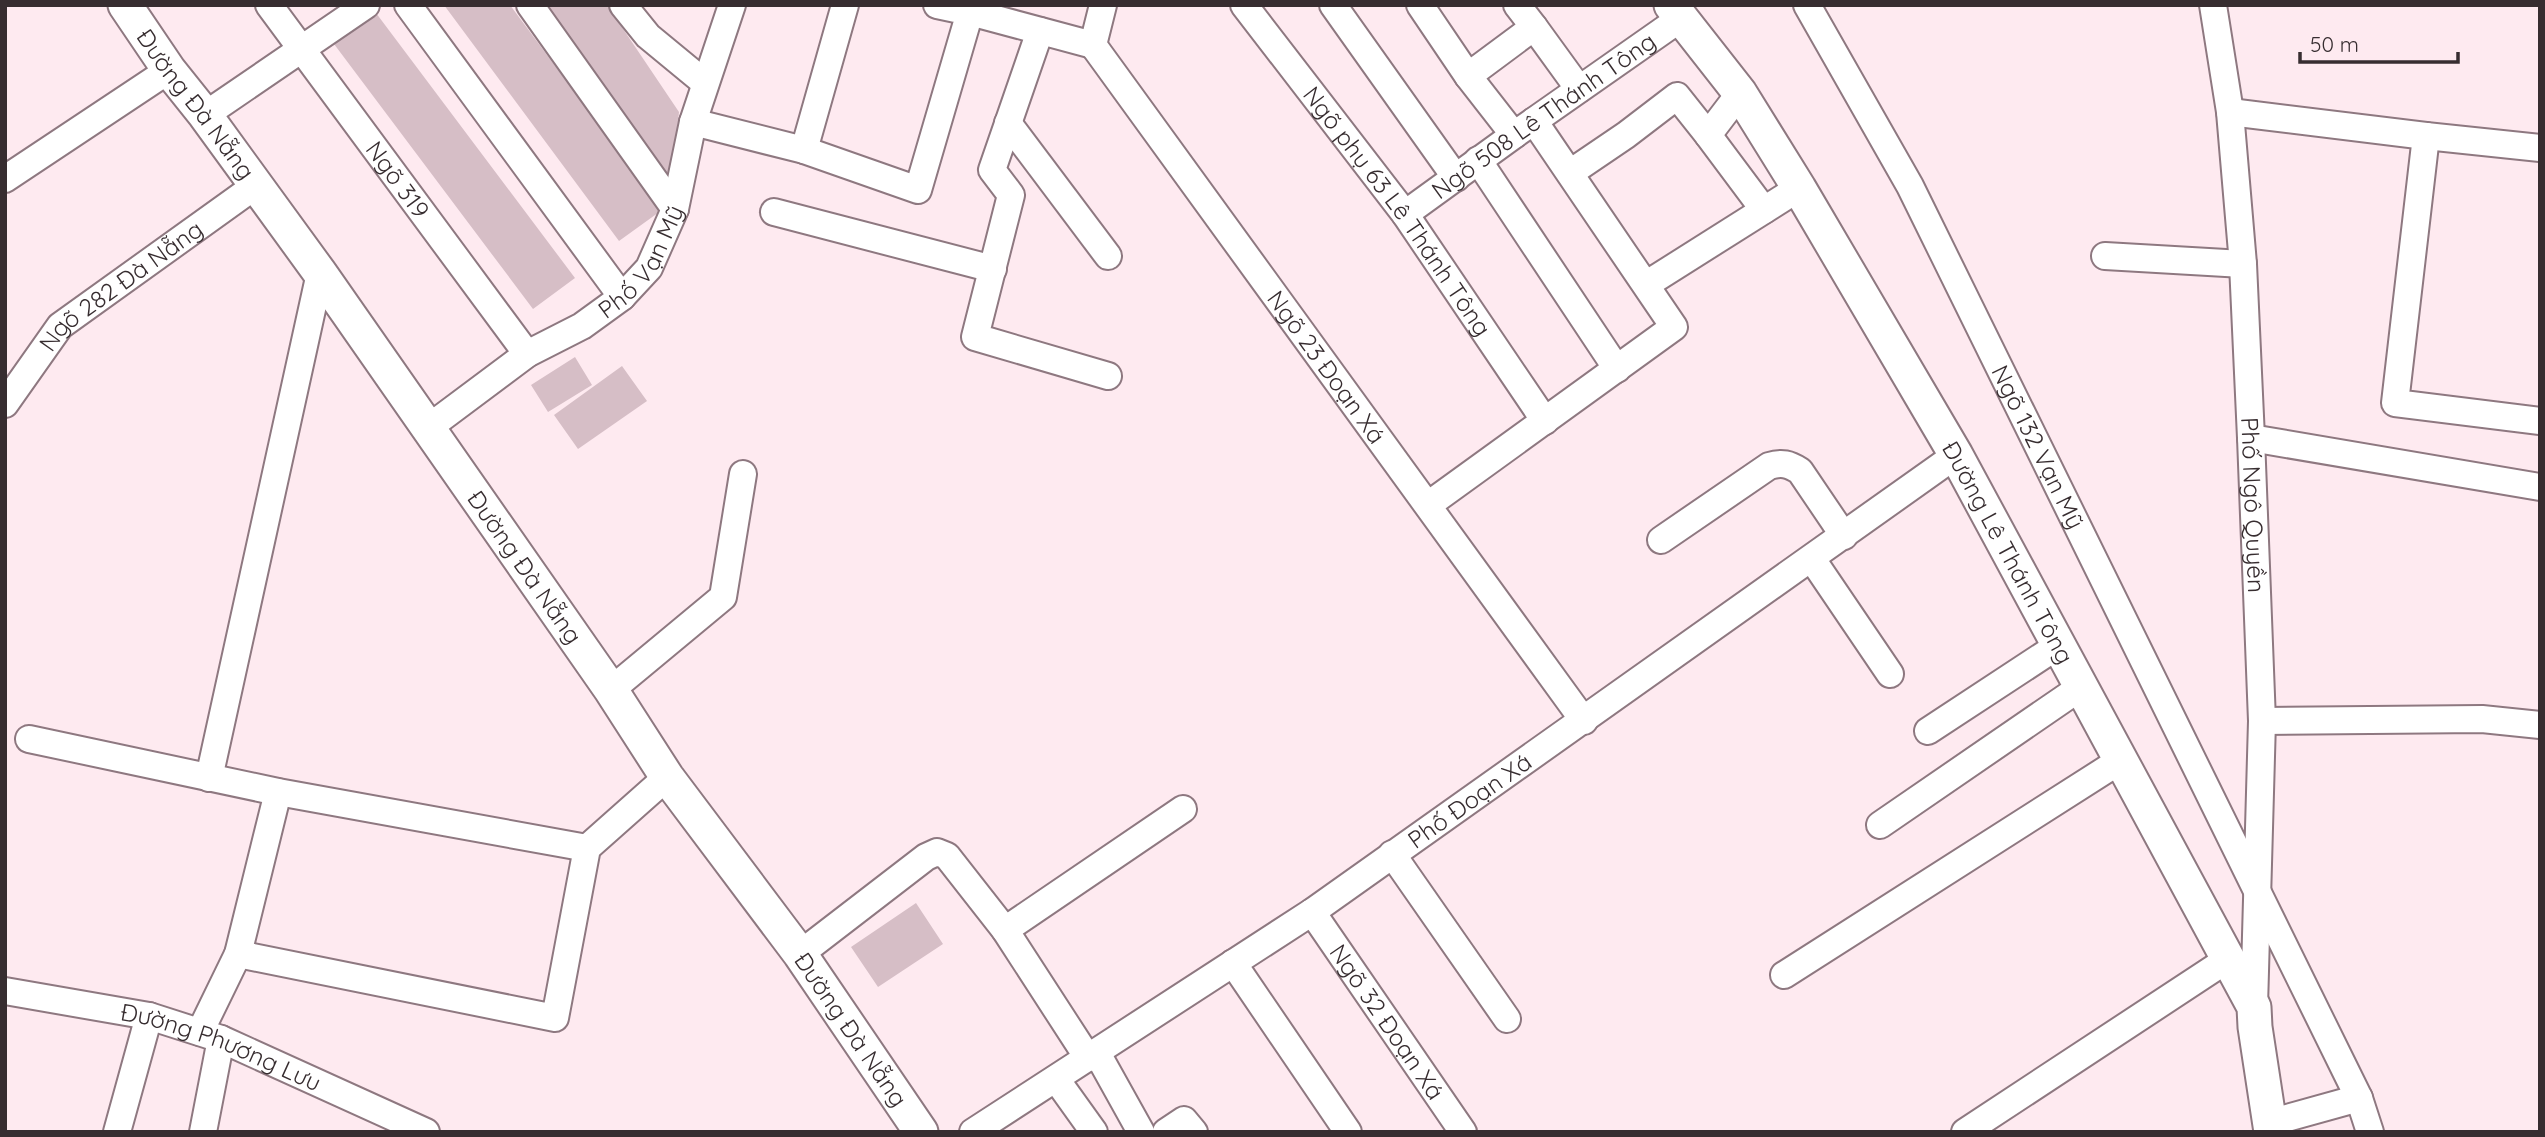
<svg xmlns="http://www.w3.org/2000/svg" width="2545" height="1137" viewBox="0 0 2545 1137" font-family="Quicksand,sans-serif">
	<rect width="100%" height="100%" fill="#feeaf0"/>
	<path fill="#d6bec6" d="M444,5H510L662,210L619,241Z
		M542,5H607L679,112L671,191Z
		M376,13L575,278L533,309L334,44Z
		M575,357L592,385L548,412L531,385Z
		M622,366L647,401L578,449L554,415Z
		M916,903L943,944L878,987L851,947Z"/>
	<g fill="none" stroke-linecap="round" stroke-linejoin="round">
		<defs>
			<g id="minor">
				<path id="s1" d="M269,5L527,354"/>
				<path d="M408,5L622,297"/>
				<path d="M530,5L675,209"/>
				<path d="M623,5L648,36L705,83"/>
				<path id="s2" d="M1103,5L1093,45L1584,721"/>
				<path id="s3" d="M1244,5L1405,214L1545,421"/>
				<path d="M1333,5L1456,178"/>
				<path d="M1420,5L1468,76L1514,135"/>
				<path id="s4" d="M1807,5L1910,186L2359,1098L2370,1132"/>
				<path id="s5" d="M2213,5L2230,112L2243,264L2251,438L2262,721L2254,1007"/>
				<path d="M970,12L1093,45"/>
				<path d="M1534,27L1579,89"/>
				<path d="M1040,31L992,170L1011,195L975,337L1108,376"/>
				<path d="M1468,76L1534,27L1517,5"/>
				<path d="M2230,112L2426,136L2395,403L2540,421"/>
				<path d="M205,115L366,5"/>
				<path d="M693,122L804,150L918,190L970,12L937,5"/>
				<path d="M1008,123L1108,256"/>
				<path d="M1708,135L1764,210"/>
				<path d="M2426,136L2540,148"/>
				<path d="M804,150L845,5"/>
				<path d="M1478,160L1617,369"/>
				<path d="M1570,173L1626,135L1677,96L1708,135L1740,93"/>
				<path d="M5,179L169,70"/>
				<path d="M774,212L993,269"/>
				<path id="s6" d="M1405,214L1514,135L1681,18"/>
				<path d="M2105,256L2243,264"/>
				<path d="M1647,284L1799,188"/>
				<path id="s7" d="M5,404L60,326L255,186"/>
				<path id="s8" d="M428,428L527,354L582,326L622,297L649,268L675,209L693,122L732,5"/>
				<path d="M2251,438L2540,487"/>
				<path d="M1428,505L1674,327L1534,121"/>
				<path d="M1661,540L1769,466C1782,462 1789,464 1800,471L1844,536"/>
				<path d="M1812,559L1890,674"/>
				<path d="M611,690L723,597L743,474"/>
				<path d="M2262,721L2482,719L2540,725"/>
				<path d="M1928,731L2059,645"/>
				<path d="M29,739L278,792L587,848"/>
				<path d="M209,778L320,273"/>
				<path d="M1880,825L2081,687"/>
				<path d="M1392,854L1507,1019"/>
				<path id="s9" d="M1312,912L1463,1132"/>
				<path d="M1005,930L1183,809"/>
				<path d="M238,954L555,1018L587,848L667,777"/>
				<path d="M800,954L926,857L937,852L947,856L1005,930L1088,1058"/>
				<path d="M1233,963L1348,1132"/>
				<path d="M1784,975L2121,760"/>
				<path id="s10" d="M5,991L149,1016L221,1039L426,1132"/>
				<path d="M200,1032L238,954L278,792"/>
				<path d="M1097,1053L1141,1132"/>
				<path d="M1056,1079L1094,1132"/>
				<path d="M2269,1123L2359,1098"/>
				<path d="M117,1132L149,1016"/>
				<path d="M203,1132L221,1039"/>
				<path id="s11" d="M973,1132L1312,912L1956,455"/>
				<path d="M1166,1132L1184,1120L1194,1132"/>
				<path d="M1965,1132L2228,959"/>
			</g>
			<g id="major">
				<path id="s12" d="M125,5L169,70L205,115L320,273L611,690L667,777L800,954L921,1132"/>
				<path id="s13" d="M1671,5L1740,93L1799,188L1956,455L2254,1007L2255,1027L2271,1132"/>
			</g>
		</defs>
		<use href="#minor" stroke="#8e7880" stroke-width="30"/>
		<use href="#major" stroke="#8e7880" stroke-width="37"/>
		<use href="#minor" stroke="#fff" stroke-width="26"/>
		<use href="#major" stroke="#fff" stroke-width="33"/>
	</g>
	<g text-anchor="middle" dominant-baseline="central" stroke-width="6" stroke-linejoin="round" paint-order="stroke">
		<g font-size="24" fill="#372d30" stroke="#feeaf0">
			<text stroke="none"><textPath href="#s12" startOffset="122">Đường Đà Nẵng</textPath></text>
			<text stroke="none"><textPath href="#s6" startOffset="170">Ngõ 508 Lê Thánh Tông</textPath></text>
			<text stroke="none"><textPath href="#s1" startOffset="217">Ngõ 319</textPath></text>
			<text stroke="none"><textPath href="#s3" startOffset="257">Ngõ phụ 63 Lê Thánh Tông</textPath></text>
			<text stroke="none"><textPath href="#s8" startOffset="275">Phố Vạn Mỹ</textPath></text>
			<text stroke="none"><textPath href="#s7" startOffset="168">Ngõ 282 Đà Nẵng</textPath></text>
			<text stroke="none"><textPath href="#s2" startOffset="439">Ngõ 23 Đoạn Xá</textPath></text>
			<text stroke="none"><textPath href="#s4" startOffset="499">Ngõ 132 Vạn Mỹ</textPath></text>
			<text stroke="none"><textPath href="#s5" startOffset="502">Phố Ngô Quyền</textPath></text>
			<text stroke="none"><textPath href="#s13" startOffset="644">Đường Lê Thánh Tông</textPath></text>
			<text stroke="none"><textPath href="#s12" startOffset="690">Đường Đà Nẵng</textPath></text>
			<text stroke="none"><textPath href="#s11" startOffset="597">Phố Đoạn Xá</textPath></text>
			<text stroke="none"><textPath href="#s9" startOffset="133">Ngõ 32 Đoạn Xá</textPath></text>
			<text stroke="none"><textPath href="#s12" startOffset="1256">Đường Đà Nẵng</textPath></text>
			<text stroke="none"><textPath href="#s10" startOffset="224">Đường Phương Lưu</textPath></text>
		</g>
	</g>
	<rect width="2545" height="1137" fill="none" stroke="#372d30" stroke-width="14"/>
	<path d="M2300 52v10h158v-10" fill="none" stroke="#372d30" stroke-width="3.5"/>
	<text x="2310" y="52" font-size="21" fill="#372d30" stroke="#feeaf0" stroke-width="5" paint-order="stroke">50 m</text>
</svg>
